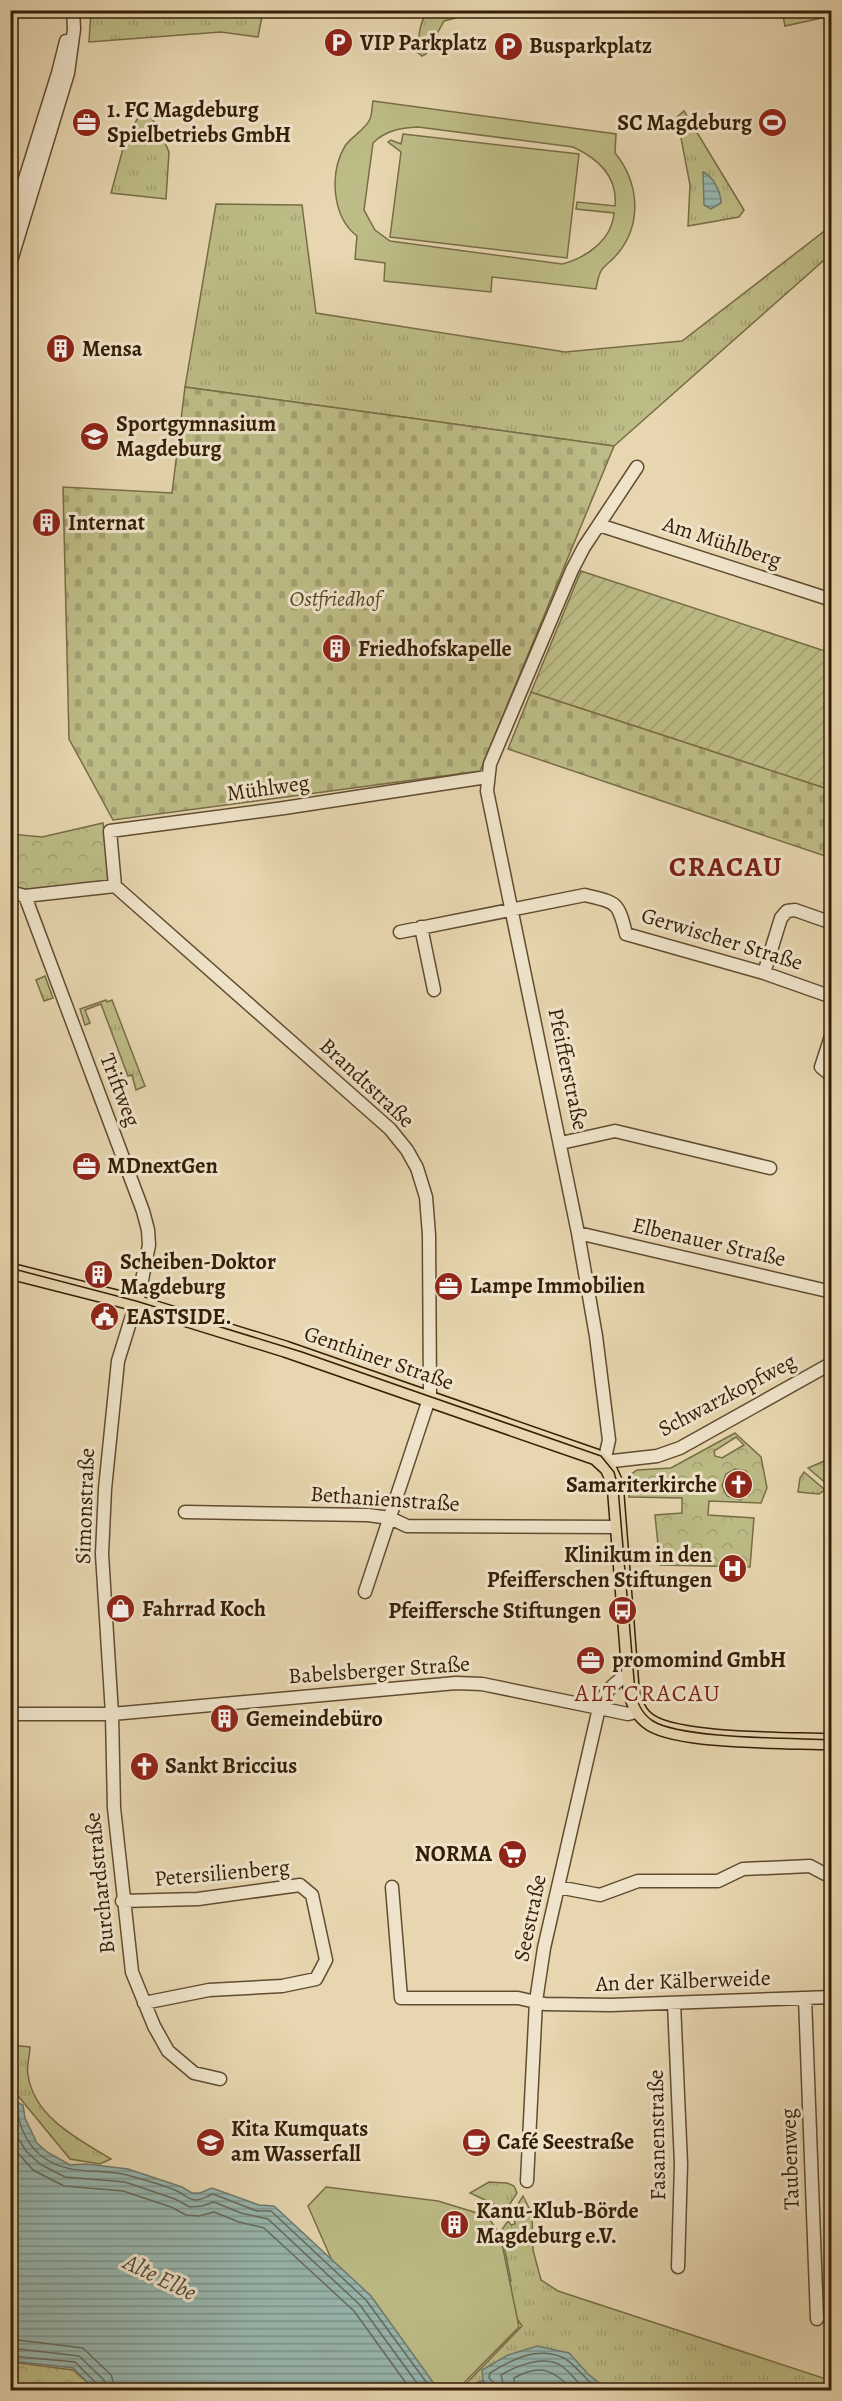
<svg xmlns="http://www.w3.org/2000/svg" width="842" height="2401" viewBox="0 0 842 2401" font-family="Alegreya,serif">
	<defs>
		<pattern id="grass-tufts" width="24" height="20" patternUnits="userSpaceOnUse" patternTransform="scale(1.5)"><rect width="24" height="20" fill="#bdbc86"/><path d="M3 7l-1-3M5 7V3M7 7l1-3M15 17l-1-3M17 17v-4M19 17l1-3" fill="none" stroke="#a3a172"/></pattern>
		<pattern id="forest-crowns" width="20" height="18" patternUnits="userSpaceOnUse" patternTransform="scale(1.5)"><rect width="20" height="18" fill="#bdbc86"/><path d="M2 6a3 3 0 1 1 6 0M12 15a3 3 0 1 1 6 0" fill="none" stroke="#a3a172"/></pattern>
		<pattern id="cemetery-stones" width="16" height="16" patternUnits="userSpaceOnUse" patternTransform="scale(1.5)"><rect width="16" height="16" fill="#bdbc86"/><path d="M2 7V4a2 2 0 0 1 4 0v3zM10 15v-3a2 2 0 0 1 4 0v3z" fill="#a3a172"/></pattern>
		<pattern id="garden-furrows" width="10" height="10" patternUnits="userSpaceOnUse" patternTransform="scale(1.5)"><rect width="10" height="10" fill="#bdbc86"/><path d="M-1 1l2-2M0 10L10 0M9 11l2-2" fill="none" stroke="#a3a172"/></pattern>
		<pattern id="water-rules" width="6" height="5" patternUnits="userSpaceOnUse" patternTransform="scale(1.5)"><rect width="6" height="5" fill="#98b8b1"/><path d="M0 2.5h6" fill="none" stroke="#7d958e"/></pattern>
	</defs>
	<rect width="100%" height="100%" fill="#e7d6af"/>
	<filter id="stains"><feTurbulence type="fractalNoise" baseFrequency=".00333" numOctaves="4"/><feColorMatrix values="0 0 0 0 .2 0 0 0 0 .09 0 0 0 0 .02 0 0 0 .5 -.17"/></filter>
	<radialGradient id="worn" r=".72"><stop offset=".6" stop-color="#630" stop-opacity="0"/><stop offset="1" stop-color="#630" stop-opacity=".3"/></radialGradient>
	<path fill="url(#grass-tufts)" stroke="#796d46" stroke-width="1.5" d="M428,10H483V11L444,21L426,54L422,56L417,52C419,37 419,23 428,10Z
		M91,11V10L263,11L258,37L221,32L89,42Z
		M144,107L159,129L169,152L166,199L111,193L125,141Z
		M684,111L744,210L739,217L688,226L690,185L677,117Z
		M216,204L302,205L316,313L565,352L682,341L831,226V254L614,446L185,387Z
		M45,976L53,998L44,1001L36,980Z
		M106,1000L107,1002L112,1000L145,1086L136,1090L132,1075L128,1076L101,1004L85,1010L90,1023L85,1025L80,1009Z
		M829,1459L828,1485L808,1468Z
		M804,1472L825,1490L819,1494L798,1492L800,1478Z
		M11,2045L30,2047C30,2056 26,2066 28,2075C34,2117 78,2139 111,2159L100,2164L70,2159L19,2097L11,2090Z
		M489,2182L507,2183L514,2186L517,2193L506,2210L470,2193Z
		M523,2196L532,2214L533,2250L541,2280L558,2291L832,2381L831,2390H608L589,2375L483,2381L494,2390H460L522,2326L498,2291L511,2281L501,2231L508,2221L511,2225L515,2224L513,2212Z"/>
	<path fill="url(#forest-crowns)" stroke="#796d46" stroke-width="1.5" fill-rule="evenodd" d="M103,823L110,883L25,896L11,889V834L42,837Z
		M735,1433L761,1457L767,1488L761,1503L709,1501L708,1515L754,1518L750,1567L660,1565L655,1515L682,1513V1498L629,1497L630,1475L637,1470L671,1468ZM736,1437L744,1445L722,1458L715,1456L714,1451ZM735,1469L746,1471L753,1482L750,1494L740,1500L727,1496L722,1486L726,1474Z
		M11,2362L73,2370L96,2390H11Z"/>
	<path fill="url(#cemetery-stones)" stroke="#796d46" stroke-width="1.5" d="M185,387L614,446L480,771L113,820L69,739L63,487L172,493Z
		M531,692L831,790V858L508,749Z"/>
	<path fill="url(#garden-furrows)" stroke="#796d46" stroke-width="1.5" d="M581,571L831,653V790L531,692Z"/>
	<path fill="#bdbc86" stroke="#796d46" stroke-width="1.5" fill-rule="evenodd" d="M782,11H831V16L785,26Z
		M373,101L616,134L615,153C638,181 643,221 619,252C604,271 601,261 596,289L492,277L491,292L384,281L385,263L355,259L357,236C332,217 329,173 345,146C351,137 366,129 370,119C372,114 372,107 373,101ZM418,127L573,147C597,158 618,176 615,206L577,202L576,209L614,213C612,240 586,258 562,264L390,241L375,230L364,210L373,143C386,130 401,128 418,127Z
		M403,134L579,154L567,258L390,237L401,152L388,142L391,140L401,144Z
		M326,2187L438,2201L487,2216L500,2234L519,2327L457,2390H411L340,2279L308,2206Z"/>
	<path fill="url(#water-rules)" stroke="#707a6d" stroke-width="1.5" d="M703,172C713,176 721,192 721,203L711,209L704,205Z
		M10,2099L23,2105L25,2118L37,2143L47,2152L70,2165L86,2164L128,2169L182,2187L192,2193H200L212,2188L259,2205L274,2206L371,2296L435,2385L442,2390H95L73,2368L11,2361Z
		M537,2346L569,2353L589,2375L608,2390H494L483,2381L482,2370L508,2355Z"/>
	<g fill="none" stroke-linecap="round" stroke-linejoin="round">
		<path stroke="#666b5c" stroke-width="1.5" d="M10,2105L17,2110C20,2128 28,2146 43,2157C68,2176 98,2168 127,2175C138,2178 170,2187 179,2192C185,2195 189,2200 196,2200C202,2200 207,2196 213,2194L257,2211H271L366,2300L432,2390
			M10,2115L17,2137L27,2152L40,2164L65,2177L125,2182L175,2199L190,2207L202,2206L214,2202L241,2213L268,2219L360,2305L422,2390
			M10,2144L33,2170L64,2186L123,2191L171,2207L186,2215L199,2216L214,2212L239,2222L264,2228L354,2311L411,2390
			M10,2339L83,2348L111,2375L116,2390
			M10,2348L79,2356L104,2380L107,2390
			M10,2356L75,2362L97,2384L99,2390
			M497,2390L496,2385L489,2378L490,2373C512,2359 538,2346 564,2358C572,2362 590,2383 598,2390
			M505,2390L501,2375C518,2365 546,2354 563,2367C572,2374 578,2384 587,2390
			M514,2390V2378C541,2363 553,2370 573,2390"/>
		<path stroke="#707a6d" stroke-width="3" d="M473,2385L483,2381"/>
		<defs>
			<path id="minor" d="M10,227L58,73L66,41
				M10,264L68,73L74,29L73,10
				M637,467L584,547L572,570L490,764L487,791L578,1233L596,1336L609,1440L604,1462L657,1456L680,1448L832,1363
				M599,525L832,600
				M115,886L110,831L284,808L487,777
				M10,892L25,896L115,886L390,1129L407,1150L417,1168L426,1197L429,1235L430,1396L365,1592
				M25,896L143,1211L148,1230L149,1245L140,1290L118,1361L105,1489L102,1554L112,1714L114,1808L132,1972L154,2026L168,2051L194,2073L220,2079
				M421,927L434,990
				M400,932L585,895C617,903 618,901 626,934L764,973L832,997
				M764,973L781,918L787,911L795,910L832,923
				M832,1033L821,1067L832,1076
				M561,1143L615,1131L770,1168
				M578,1233L832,1292
				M185,1512L368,1515L390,1518L407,1526L618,1527
				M10,1714H112L456,1683L482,1684L599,1708C602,1693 617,1680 630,1674
				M392,1887L401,1998H518L545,2004L611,2005L832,1997
				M558,1887L600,1895L638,1881H718L743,1869L810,1866L825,1874L832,1875
				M122,1901L198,1899L300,1885L312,1895L326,1960L316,1979L282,1986L209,1990L144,2003
				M805,1998L817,2319
				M674,2003L681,2164L678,2267
				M527,2181L536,2001L544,1948L599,1708L628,1714L639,1711"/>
			<path id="major" d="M10,1271L136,1303L285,1349L596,1457L608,1468L615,1483L631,1688C633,1702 638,1715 651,1723C682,1742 791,1740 832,1742"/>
		</defs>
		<use href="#minor" stroke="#624c30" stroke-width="15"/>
		<use href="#major" stroke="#351e06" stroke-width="18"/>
		<use href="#minor" stroke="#efe4cb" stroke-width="12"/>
		<use href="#major" stroke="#e7d6af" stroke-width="15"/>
		<path stroke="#351e06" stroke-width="1.5" d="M10,1268L136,1301L302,1352L601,1456L614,1472L618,1487L635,1691C637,1703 642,1714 653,1721C681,1739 794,1738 832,1740"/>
	</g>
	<defs>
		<symbol id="parking-disc" viewBox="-11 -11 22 22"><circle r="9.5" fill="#8f2418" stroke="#efe4cb"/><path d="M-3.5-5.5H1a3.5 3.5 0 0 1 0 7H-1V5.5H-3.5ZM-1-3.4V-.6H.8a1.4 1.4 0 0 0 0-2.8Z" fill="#fff"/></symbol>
		<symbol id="office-disc" viewBox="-11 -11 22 22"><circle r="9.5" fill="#8f2418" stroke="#efe4cb"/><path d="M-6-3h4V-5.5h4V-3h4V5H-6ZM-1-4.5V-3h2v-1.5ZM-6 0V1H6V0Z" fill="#fff"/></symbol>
		<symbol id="stadium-disc" viewBox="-11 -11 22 22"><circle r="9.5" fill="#8f2418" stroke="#efe4cb"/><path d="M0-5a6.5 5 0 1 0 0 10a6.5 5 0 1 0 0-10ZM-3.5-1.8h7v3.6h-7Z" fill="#fff"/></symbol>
		<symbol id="building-disc" viewBox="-11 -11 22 22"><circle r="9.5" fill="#8f2418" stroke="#efe4cb"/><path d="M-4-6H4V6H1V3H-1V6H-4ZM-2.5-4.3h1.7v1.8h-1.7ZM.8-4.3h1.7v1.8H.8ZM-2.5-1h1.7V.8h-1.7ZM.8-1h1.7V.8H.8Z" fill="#fff"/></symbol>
		<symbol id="school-disc" viewBox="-11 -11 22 22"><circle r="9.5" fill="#8f2418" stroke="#efe4cb"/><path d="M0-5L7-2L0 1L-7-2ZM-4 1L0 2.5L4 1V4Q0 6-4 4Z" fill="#fff"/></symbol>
		<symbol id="civic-disc" viewBox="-11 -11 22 22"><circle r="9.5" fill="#8f2418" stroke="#efe4cb"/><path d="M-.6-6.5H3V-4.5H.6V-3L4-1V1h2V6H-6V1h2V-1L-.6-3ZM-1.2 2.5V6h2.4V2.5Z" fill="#fff"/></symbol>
		<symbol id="church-disc" viewBox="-11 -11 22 22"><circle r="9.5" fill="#8f2418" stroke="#efe4cb"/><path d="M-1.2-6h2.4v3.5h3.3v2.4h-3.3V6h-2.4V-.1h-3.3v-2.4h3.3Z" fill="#fff"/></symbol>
		<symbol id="hospital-disc" viewBox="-11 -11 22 22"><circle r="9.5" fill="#8f2418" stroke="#efe4cb"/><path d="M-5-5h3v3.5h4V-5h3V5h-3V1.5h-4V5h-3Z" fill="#fff"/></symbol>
		<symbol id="shop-disc" viewBox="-11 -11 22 22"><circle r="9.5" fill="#8f2418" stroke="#efe4cb"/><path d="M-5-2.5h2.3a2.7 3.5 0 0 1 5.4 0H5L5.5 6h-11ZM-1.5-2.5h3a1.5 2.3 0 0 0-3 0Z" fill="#fff"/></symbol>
		<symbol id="bus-disc" viewBox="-11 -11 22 22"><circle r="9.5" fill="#8f2418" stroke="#efe4cb"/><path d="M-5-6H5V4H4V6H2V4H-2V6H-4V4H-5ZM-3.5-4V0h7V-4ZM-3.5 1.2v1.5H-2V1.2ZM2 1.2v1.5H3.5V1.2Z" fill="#fff"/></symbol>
		<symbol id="supermarket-disc" viewBox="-11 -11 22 22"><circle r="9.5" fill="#8f2418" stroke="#efe4cb"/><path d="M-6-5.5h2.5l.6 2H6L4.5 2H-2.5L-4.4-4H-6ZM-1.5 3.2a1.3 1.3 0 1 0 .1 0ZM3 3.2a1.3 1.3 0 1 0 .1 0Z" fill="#fff"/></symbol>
		<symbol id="cafe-disc" viewBox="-11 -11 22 22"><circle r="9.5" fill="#8f2418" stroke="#efe4cb"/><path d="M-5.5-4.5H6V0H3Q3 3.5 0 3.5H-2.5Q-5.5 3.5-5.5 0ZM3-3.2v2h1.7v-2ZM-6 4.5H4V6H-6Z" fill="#fff"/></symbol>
	</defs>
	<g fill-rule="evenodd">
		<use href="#parking-disc" x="322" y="26" width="33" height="33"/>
		<use href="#parking-disc" x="492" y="30" width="33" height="33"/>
		<use href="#office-disc" x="70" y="106" width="33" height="33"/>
		<use href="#stadium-disc" x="756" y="106" width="33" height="33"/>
		<use href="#building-disc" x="44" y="332" width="33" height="33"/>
		<use href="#school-disc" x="78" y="420" width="33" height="33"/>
		<use href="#building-disc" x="30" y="506" width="33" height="33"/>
		<use href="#building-disc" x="320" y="632" width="33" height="33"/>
		<use href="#office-disc" x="70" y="1150" width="33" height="33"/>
		<use href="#building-disc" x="82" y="1258" width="33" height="33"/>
		<use href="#office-disc" x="432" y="1270" width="33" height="33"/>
		<use href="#civic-disc" x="88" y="1300" width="33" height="33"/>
		<use href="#church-disc" x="722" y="1468" width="33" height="33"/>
		<use href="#hospital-disc" x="716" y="1552" width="33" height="33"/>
		<use href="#shop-disc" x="104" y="1592" width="33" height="33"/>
		<use href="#bus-disc" x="606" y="1594" width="33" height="33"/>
		<use href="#office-disc" x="574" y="1644" width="33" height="33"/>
		<use href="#building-disc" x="208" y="1702" width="33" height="33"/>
		<use href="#church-disc" x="128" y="1750" width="33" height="33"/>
		<use href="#supermarket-disc" x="496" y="1838" width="33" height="33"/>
		<use href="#school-disc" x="194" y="2126" width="33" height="33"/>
		<use href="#cafe-disc" x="460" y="2126" width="33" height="33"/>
		<use href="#building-disc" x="438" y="2208" width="33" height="33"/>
	</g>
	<g text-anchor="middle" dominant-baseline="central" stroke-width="6" stroke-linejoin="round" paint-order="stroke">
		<g font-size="22" font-weight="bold" fill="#351e06" stroke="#efe4cb" text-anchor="start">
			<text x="360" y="43">VIP Parkplatz</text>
			<text x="529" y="46">Busparkplatz</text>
			<text x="107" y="110">1. FC Magdeburg<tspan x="107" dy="25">Spielbetriebs GmbH</tspan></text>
			<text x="752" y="123" text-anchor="end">SC Magdeburg</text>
			<text x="82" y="349">Mensa</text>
			<text x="116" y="424">Sportgymnasium<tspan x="116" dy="25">Magdeburg</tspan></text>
			<text x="68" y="523">Internat</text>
			<text x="358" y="649">Friedhofskapelle</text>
			<text x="107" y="1166">MDnextGen</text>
			<text x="120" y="1262">Scheiben-Doktor<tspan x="120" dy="25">Magdeburg</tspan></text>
			<text x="470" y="1286">Lampe Immobilien</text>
			<text x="126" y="1317">EASTSIDE.</text>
			<text x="717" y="1485" text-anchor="end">Samariterkirche</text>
			<text x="712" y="1555" text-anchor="end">Klinikum in den<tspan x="712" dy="25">Pfeifferschen Stiftungen</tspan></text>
			<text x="142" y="1609">Fahrrad Koch</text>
			<text x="601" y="1611" text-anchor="end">Pfeiffersche Stiftungen</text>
			<text x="612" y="1660">promomind GmbH</text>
			<text x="246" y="1719">Gemeindebüro</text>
			<text x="165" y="1766">Sankt Briccius</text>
			<text x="492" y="1854" text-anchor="end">NORMA</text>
			<text x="231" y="2129">Kita Kumquats<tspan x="231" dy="25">am Wasserfall</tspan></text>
			<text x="497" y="2142">Café Seestraße</text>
			<text x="476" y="2211">Kanu-Klub-Börde<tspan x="476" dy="25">Magdeburg e.V.</tspan></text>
		</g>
		<g font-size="22" fill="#351e06" stroke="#efe4cb">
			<text transform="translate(722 542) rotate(18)">Am Mühlberg</text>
			<text transform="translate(268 788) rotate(-8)">Mühlweg</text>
			<text transform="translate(722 939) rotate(17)">Gerwischer Straße</text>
			<text transform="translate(568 1069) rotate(78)">Pfeifferstraße</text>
			<text transform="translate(367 1083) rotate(43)">Brandtstraße</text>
			<text transform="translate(120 1090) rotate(69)">Triftweg</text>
			<text transform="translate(709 1242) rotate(13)">Elbenauer Straße</text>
			<text transform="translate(379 1358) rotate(19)">Genthiner Straße</text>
			<text transform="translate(727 1395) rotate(-28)">Schwarzkopfweg</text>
			<text transform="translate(385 1499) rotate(4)">Bethanienstraße</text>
			<text transform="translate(85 1506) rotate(-88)">Simonstraße</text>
			<text transform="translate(379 1670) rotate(-4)">Babelsberger Straße</text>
			<text transform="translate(222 1873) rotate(-5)">Petersilienberg</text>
			<text transform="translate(100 1883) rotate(-96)">Burchardstraße</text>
			<text transform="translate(530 1918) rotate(-78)">Seestraße</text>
			<text transform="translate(683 1981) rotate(-2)">An der Kälberweide</text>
			<text transform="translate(657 2135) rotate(-91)">Fasanenstraße</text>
			<text transform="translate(790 2159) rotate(-92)">Taubenweg</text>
		</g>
		<g font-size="22" font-style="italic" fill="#574626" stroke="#efe4cb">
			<text x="335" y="599">Ostfriedhof</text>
		</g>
		<g font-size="24" letter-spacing="1.5" fill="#7a1f14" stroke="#efe4cb">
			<text x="648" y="1693">ALT CRACAU</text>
		</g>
		<g font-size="24" font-style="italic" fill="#534c39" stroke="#efe4cb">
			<text transform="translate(160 2277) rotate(26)">Alte Elbe</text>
		</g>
		<g font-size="28" font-weight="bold" letter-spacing="1.5" fill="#7a1f14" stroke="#efe4cb">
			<text x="726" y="867">CRACAU</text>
		</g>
	</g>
	<rect width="842" height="2401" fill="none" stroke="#e7d6af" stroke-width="36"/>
	<rect x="12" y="12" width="818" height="2377" fill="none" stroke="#351e06" stroke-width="3"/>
	<rect x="18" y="18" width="806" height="2365" fill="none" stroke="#351e06" stroke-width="1.5"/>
	<rect width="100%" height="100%" filter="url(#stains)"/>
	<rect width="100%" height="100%" fill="url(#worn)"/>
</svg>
